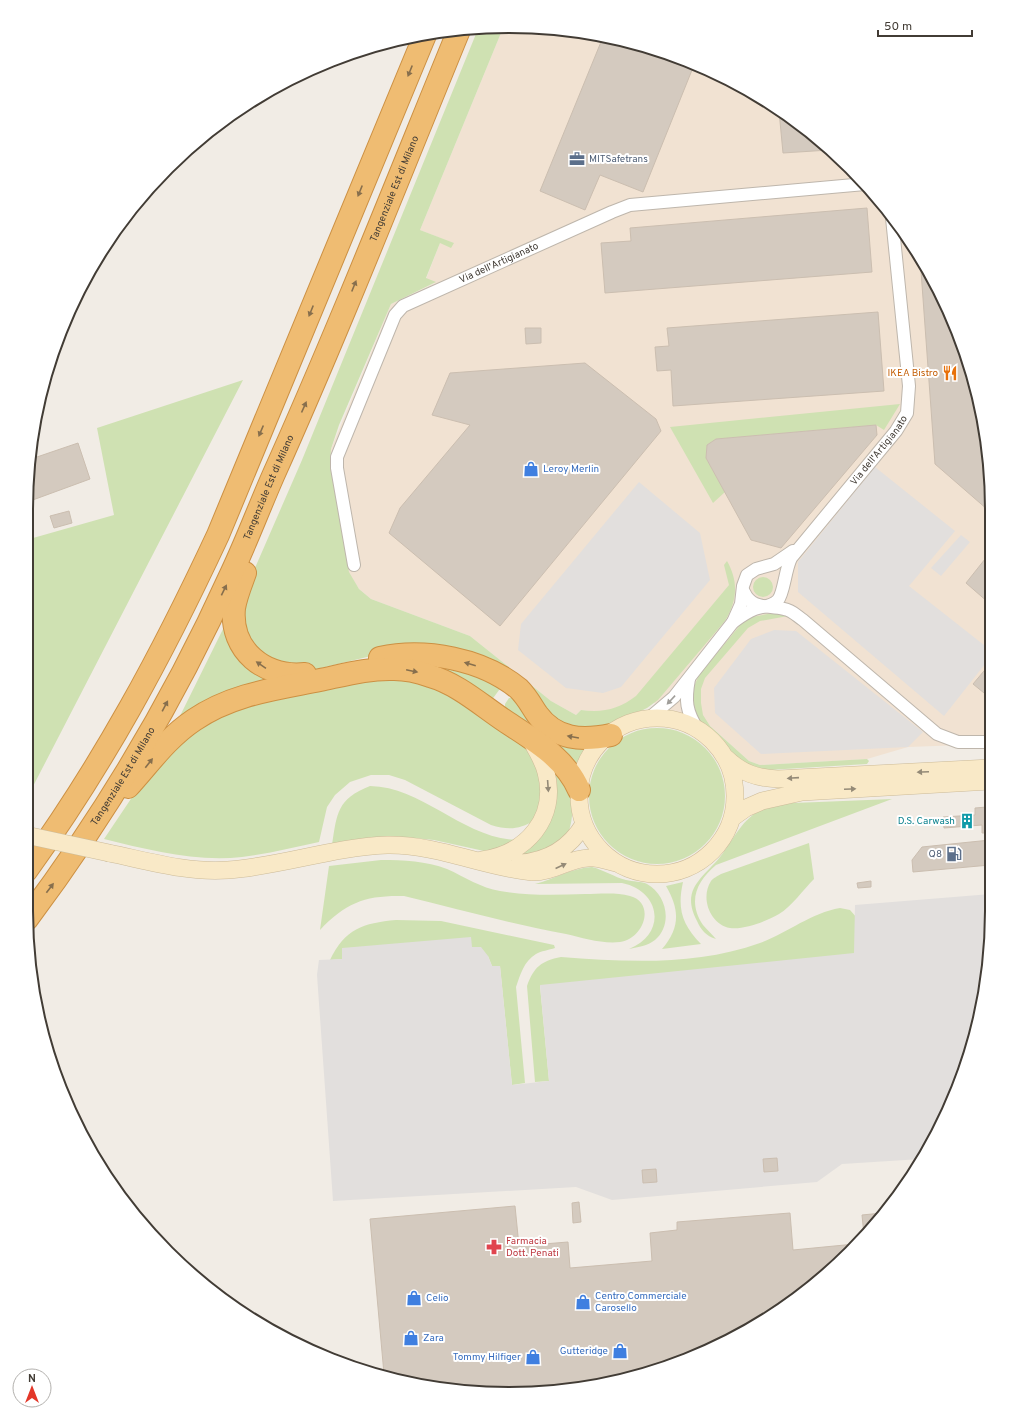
<svg xmlns="http://www.w3.org/2000/svg" width="1018" height="1420" viewBox="0 0 1018 1420" font-family="Overpass,sans-serif">
	<rect width="100%" height="100%" fill="#f1ece5"/>
	<path fill="#f1e2d2" d="M541,27L634,43L723,76L803,126L872,191L927,267L955,324L988,446L990,744L908,747L867,759L760,765L749,761L710,726L637,696L624,705L609,711L595,712L581,710L576,715L551,701L470,636L371,599L359,589L349,573L330,465L331,449L391,304L435,283L426,279L440,243H453L420,230L503,28Z"/>
	<path fill="#cfe1b2" d="M503,28L420,230L454,243L451,248L440,243L426,278L436,282L391,304L339,425L331,449L330,465L349,572L359,589L371,599L470,636L551,701L576,715L581,710C603,713 619,709 636,696L729,585L724,565L727,561C739,582 737,601 725,621L658,700L647,708L603,730H564L511,678L392,651L317,669L300,670L284,669L249,644L241,600L302,460L478,29Z
		M243,380L28,796L26,795V540L114,515L97,428Z
		M900,404L884,430L876,425L716,439L707,445L706,458L725,492L713,503L670,427Z
		M753 587a10 10 0 1 1 20 0a10 10 0 1 1-20 0Z
		M778,612L788,616L760,621L748,628L705,678L701,689V703L703,715L710,726L749,761L760,765L867,759L869,761L867,764L768,770L752,768L730,755L721,743L698,720L692,705V691L699,675L741,624L752,617Z
		M226,623L275,681L178,720Z
		M442,664L502,686L491,701L437,669Z
		M406,678L445,690L519,740L537,763L544,795L535,820C519,830 508,830 491,825L405,780L389,775H371L350,782L335,795L327,807L319,842C294,847 268,854 242,857C195,862 149,850 104,839L151,769L213,713L326,682Z
		M518,697L591,745L577,765L505,710V704L509,698Z
		M589 796a68 68 0 1 1 136 0a68 68 0 1 1-136 0Z
		M551,763C556,770 567,779 569,787C576,808 573,843 550,852C539,856 525,856 513,858L531,847Z
		M370,786C425,787 465,841 521,840L511,845L484,851L434,840L403,837L332,845C337,813 337,799 370,786Z
		M892,799L716,865C697,881 687,901 703,925C707,930 712,934 716,939C706,936 701,930 697,921C680,889 703,878 720,857C735,838 743,815 768,807C784,802 802,803 819,802C843,801 868,800 892,799Z
		M809,843L814,879C804,889 791,907 779,914C767,921 744,930 730,928C710,924 700,898 711,881C713,878 718,876 721,874Z
		M381,860C404,860 426,861 447,869C465,877 481,888 500,891C527,896 557,895 585,894C599,894 616,892 630,896C656,903 644,939 620,942C602,944 583,938 566,934C512,924 458,909 404,896C367,895 346,902 320,930L329,866Z
		M592,867C604,870 614,877 626,880C633,882 642,881 647,884C667,895 673,925 655,940C647,946 639,947 629,949C667,934 661,891 622,883L535,884C554,879 572,868 592,867Z
		M683,882C677,909 682,924 701,944L662,949C680,928 680,910 666,886Z
		M840,908L850,910L857,918L865,994L540,986L549,1081L535,1082L527,986C534,967 541,961 561,957C627,962 696,966 760,943C787,933 811,913 840,908Z
		M396,920L441,921L554,945L555,948C549,950 541,951 536,954C524,961 520,975 516,987L525,1083L512,1085L500,966H492L488,956L342,948V959L330,960C345,929 363,923 396,920Z"/>
	<path fill="#e2dfdd" d="M875,467L955,531L909,586L989,649V659L944,716L798,592V562Z
		M639,482L700,533L710,580L621,687L603,693L566,688L518,650L521,624Z
		M961,535L970,542L941,576L931,568Z
		M774,630L796,631L923,732L908,747L761,754L715,713L714,688L751,639Z
		M991,894V942L975,1036L942,1125L921,1159L842,1164L817,1182L612,1200L576,1187L333,1201L317,975L319,960L342,959V948L471,937L472,947H481L488,956L492,966H500L512,1085L549,1081L540,985L854,953L855,905Z"/>
	<path fill="#d4cabf" stroke="#cbbeb0" d="M603,37L634,43L694,65L643,192L600,175L585,210L540,191Z
		M779,111L803,126L829,150L783,153Z
		M867,208L872,272L605,293L601,243L631,241L630,228Z
		M920,257L927,267L955,324L988,446V510L935,464Z
		M878,312L884,391L673,406L671,370L657,371L655,347L669,346L667,328Z
		M525,328H541V343L526,344Z
		M585,363L656,419L661,431L500,626L389,533L400,508L470,425L432,415L450,373Z
		M876,425L877,435L781,548L751,540L706,458L707,445L716,439Z
		M78,443L90,479L30,501L31,526H26L31,459Z
		M69,511L72,523L54,528L50,516Z
		M989,554V603L966,583Z
		M989,665V697L973,684Z
		M987,807V813H990V833H982V825L944,828L943,817L975,815V808Z
		M990,840V865L913,872L912,860L922,847Z
		M871,881V887L858,888L857,883Z
		M777,1158L778,1171L764,1172L763,1159Z
		M656,1169L657,1182L643,1183L642,1170Z
		M579,1202L581,1222L573,1223L572,1203Z
		M515,1206L519,1246L568,1242L570,1268L652,1261L650,1233L677,1230V1222L790,1213L793,1250L855,1244L827,1274L751,1329L694,1357L572,1390L509,1394L415,1385L384,1374L370,1219Z
		M882,1213H885L864,1235L862,1215Z"/>
	<g fill="none" stroke-linecap="round" stroke-linejoin="round">
		<defs>
			<g id="minor">
				<path id="s1" d="M354,565L337,468V457L395,315L403,306L612,212L630,205L865,184"/>
				<path d="M744,592C752,610 768,605 784,609C792,610 797,616 803,620L937,734L958,742H990"/>
				<path id="s2" d="M733,622C740,617 747,612 755,609C763,606 772,607 778,600C784,593 785,570 791,558L896,431L907,413L909,386L892,218"/>
				<path d="M689,679C685,701 686,711 698,730"/>
				<path d="M648,719L674,697L733,622L741,604L743,586L747,575L756,569L774,564L793,551"/>
			</g>
			<path id="secondary" d="M579 796a78 78 0 1 1 156 0a78 78 0 1 1-156 0Z
				M726,758C742,773 756,778 778,779L990,768
				M732,818L746,808L762,801L802,792L990,781
				M109,853C148,861 188,873 228,870C282,866 333,847 387,845C437,844 483,867 532,872C554,872 568,859 588,858C597,857 607,861 616,863
				M482,860C526,854 558,818 546,772C543,760 536,749 530,739
				M520,863C548,861 569,849 584,824"/>
			<g id="motorway">
				<path d="M245,573C241,584 236,596 234,608C230,651 265,678 305,674"/>
				<path d="M380,658C425,648 483,659 519,689C527,697 531,705 537,714C556,740 582,741 611,735"/>
				<path d="M128,787C149,764 167,738 194,720C232,694 275,689 320,680C344,675 369,668 394,669C406,669 419,672 430,676C458,684 481,705 505,721C533,740 565,757 579,790"/>
				<path d="M26,871C104,763 162,655 218,535L425,35"/>
				<path id="s3" d="M27,919C108,811 177,694 232,572C247,540 259,508 273,476C339,329 398,179 459,30"/>
			</g>
		</defs>
		<use href="#minor" stroke="#beb6ac" stroke-width="14"/>
		<use href="#secondary" stroke="#cb9" stroke-width="18"/>
		<use href="#motorway" stroke="#cc9043" stroke-width="24"/>
		<use href="#minor" stroke="#fff" stroke-width="12"/>
		<use href="#secondary" stroke="#f9e9c7" stroke-width="17"/>
		<use href="#motorway" stroke="#efbc72" stroke-width="22"/>
		<defs>
			<path id="secondary-bridge" d="M26,835L109,853"/>
		</defs>
		<use href="#secondary-bridge" stroke="#cb9" stroke-width="18" stroke-linecap="butt"/>
		<use href="#secondary-bridge" stroke="#f9e9c7" stroke-width="17"/>
	</g>
	<defs><path id="oneway-solid" d="M-6-.8H1V-3.2L6.5 0L1 3.2V.8H-6Z"/></defs>
	<g fill="#876f4d">
		<use href="#oneway-solid" transform="translate(410 71) rotate(112)"/>
		<use href="#oneway-solid" transform="translate(360 191) rotate(112)"/>
		<use href="#oneway-solid" transform="translate(354 286) rotate(-68)"/>
		<use href="#oneway-solid" transform="translate(311 311) rotate(112)"/>
		<use href="#oneway-solid" transform="translate(304 407) rotate(-66)"/>
		<use href="#oneway-solid" transform="translate(261 431) rotate(113)"/>
		<use href="#oneway-solid" transform="translate(224 590) rotate(-64)"/>
		<use href="#oneway-solid" transform="translate(470 664) rotate(-164)"/>
		<use href="#oneway-solid" transform="translate(261 665) rotate(-146)"/>
		<use href="#oneway-solid" transform="translate(412 671) rotate(12)"/>
		<use href="#oneway-solid" transform="translate(165 706) rotate(-62)"/>
		<use href="#oneway-solid" transform="translate(573 737) rotate(-170)"/>
		<use href="#oneway-solid" transform="translate(149 763) rotate(-52)"/>
		<use href="#oneway-solid" transform="translate(50 888) rotate(-53)"/>
	</g>
	<use fill="#a09e9a" href="#oneway-solid" transform="translate(671 700) rotate(133)"/>
	<g fill="#948a77">
		<use href="#oneway-solid" transform="translate(923 772) rotate(177)"/>
		<use href="#oneway-solid" transform="translate(793 778) rotate(176)"/>
		<use href="#oneway-solid" transform="translate(548 786) rotate(86)"/>
		<use href="#oneway-solid" transform="translate(850 789) rotate(-3)"/>
		<use href="#oneway-solid" transform="translate(561 866) rotate(-25)"/>
	</g>
	<defs>
		<symbol id="office-bare" viewBox="-9 -9 18 18"><path d="M-6-3h4V-5.5h4V-3h4V5H-6ZM-1-4.5V-3h2v-1.5ZM-6 0V1H6V0Z" fill="#5c6f8a" stroke="#fff" stroke-width="2.5" paint-order="stroke"/></symbol>
		<symbol id="restaurant-bare" viewBox="-9 -9 18 18"><path d="M-5-6h1v4h1v-4h1v4h1v-4h1v5L-1.5 .5V6h-2V.5L-5-1ZM5-6V6H3V1.5H1.5Q1.5-4 5-6Z" fill="#e8710a" stroke="#fff" stroke-width="2.5" paint-order="stroke"/></symbol>
		<symbol id="shop-bare" viewBox="-9 -9 18 18"><path d="M-5-2.5h2.3a2.7 3.5 0 0 1 5.4 0H5L5.5 6h-11ZM-1.5-2.5h3a1.5 2.3 0 0 0-3 0Z" fill="#3f7fe0" stroke="#fff" stroke-width="2.5" paint-order="stroke"/></symbol>
		<symbol id="building-bare" viewBox="-9 -9 18 18"><path d="M-4-6H4V6H1V3H-1V6H-4ZM-2.5-4.3h1.7v1.8h-1.7ZM.8-4.3h1.7v1.8H.8ZM-2.5-1h1.7V.8h-1.7ZM.8-1h1.7V.8H.8Z" fill="#0f9aa8" stroke="#fff" stroke-width="2.5" paint-order="stroke"/></symbol>
		<symbol id="fuel-bare" viewBox="-9 -9 18 18"><path d="M-5.5-6h7V0h2V4h1.3V-2.5L3-4.5l.8-.8L6-3V5H2.5V1h-1V6h-7ZM-4.2-4.7v3.2H.2V-4.7Z" fill="#5c6f8a" stroke="#fff" stroke-width="2.5" paint-order="stroke"/></symbol>
		<symbol id="pharmacy-bare" viewBox="-9 -9 18 18"><path d="M-2-6h4v4h4v4h-4v4h-4v-4h-4v-4h4Z" fill="#e0444e" stroke="#fff" stroke-width="2.5" paint-order="stroke"/></symbol>
	</defs>
	<g fill-rule="evenodd">
		<use href="#office-bare" x="566" y="148" width="22" height="22"/>
		<use href="#restaurant-bare" x="939" y="362" width="22" height="22"/>
		<use href="#shop-bare" x="520" y="458" width="22" height="22"/>
		<use href="#building-bare" x="956" y="810" width="22" height="22"/>
		<use href="#fuel-bare" x="943" y="843" width="22" height="22"/>
		<use href="#pharmacy-bare" x="483" y="1236" width="22" height="22"/>
		<use href="#shop-bare" x="403" y="1287" width="22" height="22"/>
		<use href="#shop-bare" x="572" y="1291" width="22" height="22"/>
		<use href="#shop-bare" x="400" y="1327" width="22" height="22"/>
		<use href="#shop-bare" x="609" y="1340" width="22" height="22"/>
		<use href="#shop-bare" x="522" y="1346" width="22" height="22"/>
	</g>
	<g text-anchor="middle" dominant-baseline="central" stroke-width="4" stroke-linejoin="round" paint-order="stroke">
		<g font-size="10" fill="#4e5e75" stroke="#fff" text-anchor="start">
			<text x="589" y="159">MITSafetrans</text>
			<text x="942" y="854" text-anchor="end">Q8</text>
		</g>
		<g font-size="10" fill="#423c35" stroke="#fff">
			<text stroke="none"><textPath href="#s3" startOffset="820">Tangenziale Est di Milano</textPath></text>
			<text stroke="none"><textPath href="#s1" startOffset="380">Via dell'Artigianato</textPath></text>
			<text stroke="none"><textPath href="#s2" startOffset="234">Via dell'Artigianato</textPath></text>
			<text stroke="none"><textPath href="#s3" startOffset="496">Tangenziale Est di Milano</textPath></text>
			<text stroke="none"><textPath href="#s3" startOffset="172">Tangenziale Est di Milano</textPath></text>
		</g>
		<g font-size="10" fill="#c56008" stroke="#fff" text-anchor="end">
			<text x="938" y="373">IKEA Bistro</text>
		</g>
		<g font-size="10" fill="#366cbe" stroke="#fff" text-anchor="start">
			<text x="543" y="469">Leroy Merlin</text>
			<text x="595" y="1296">Centro Commerciale<tspan x="595" dy="12">Carosello</tspan></text>
			<text x="426" y="1298">Celio</text>
			<text x="423" y="1338">Zara</text>
			<text x="608" y="1351" text-anchor="end">Gutteridge</text>
			<text x="521" y="1357" text-anchor="end">Tommy Hilfiger</text>
		</g>
		<g font-size="10" fill="#0d838f" stroke="#fff" text-anchor="end">
			<text x="955" y="821">D.S. Carwash</text>
		</g>
		<g font-size="10" fill="#be3a42" stroke="#fff" text-anchor="start">
			<text x="506" y="1241">Farmacia<tspan x="506" dy="12">Dott. Penati</tspan></text>
		</g>
	</g>
	<path d="M0 0H1018V1420H0ZM509 33H509A476 476 0 0 1 985 509V911A476 476 0 0 1 509 1387H509A476 476 0 0 1 33 911V509A476 476 0 0 1 509 33Z" fill="#fff" fill-rule="evenodd"/>
	<path fill="none" stroke="#423c35" stroke-width="2" d="M509 33H509A476 476 0 0 1 985 509V911A476 476 0 0 1 509 1387H509A476 476 0 0 1 33 911V509A476 476 0 0 1 509 33Z"/>
	<g transform="translate(32 1388)"><circle r="19" fill="#ffffff" stroke="#b3b1ae"/>
	<path d="M0-3L7 15L0 10L-7 15Z" fill="#e33729"/>
	<text y="-6" font-size="11" font-weight="bold" text-anchor="middle" fill="#423c35">N</text>
	</g>
	<path d="M878 30v6h94v-6" fill="none" stroke="#423c35" stroke-width="2"/>
	<text x="884" y="30" font-size="12" fill="#423c35" stroke="#ffffff" stroke-width="3" paint-order="stroke">50 m</text>
</svg>
